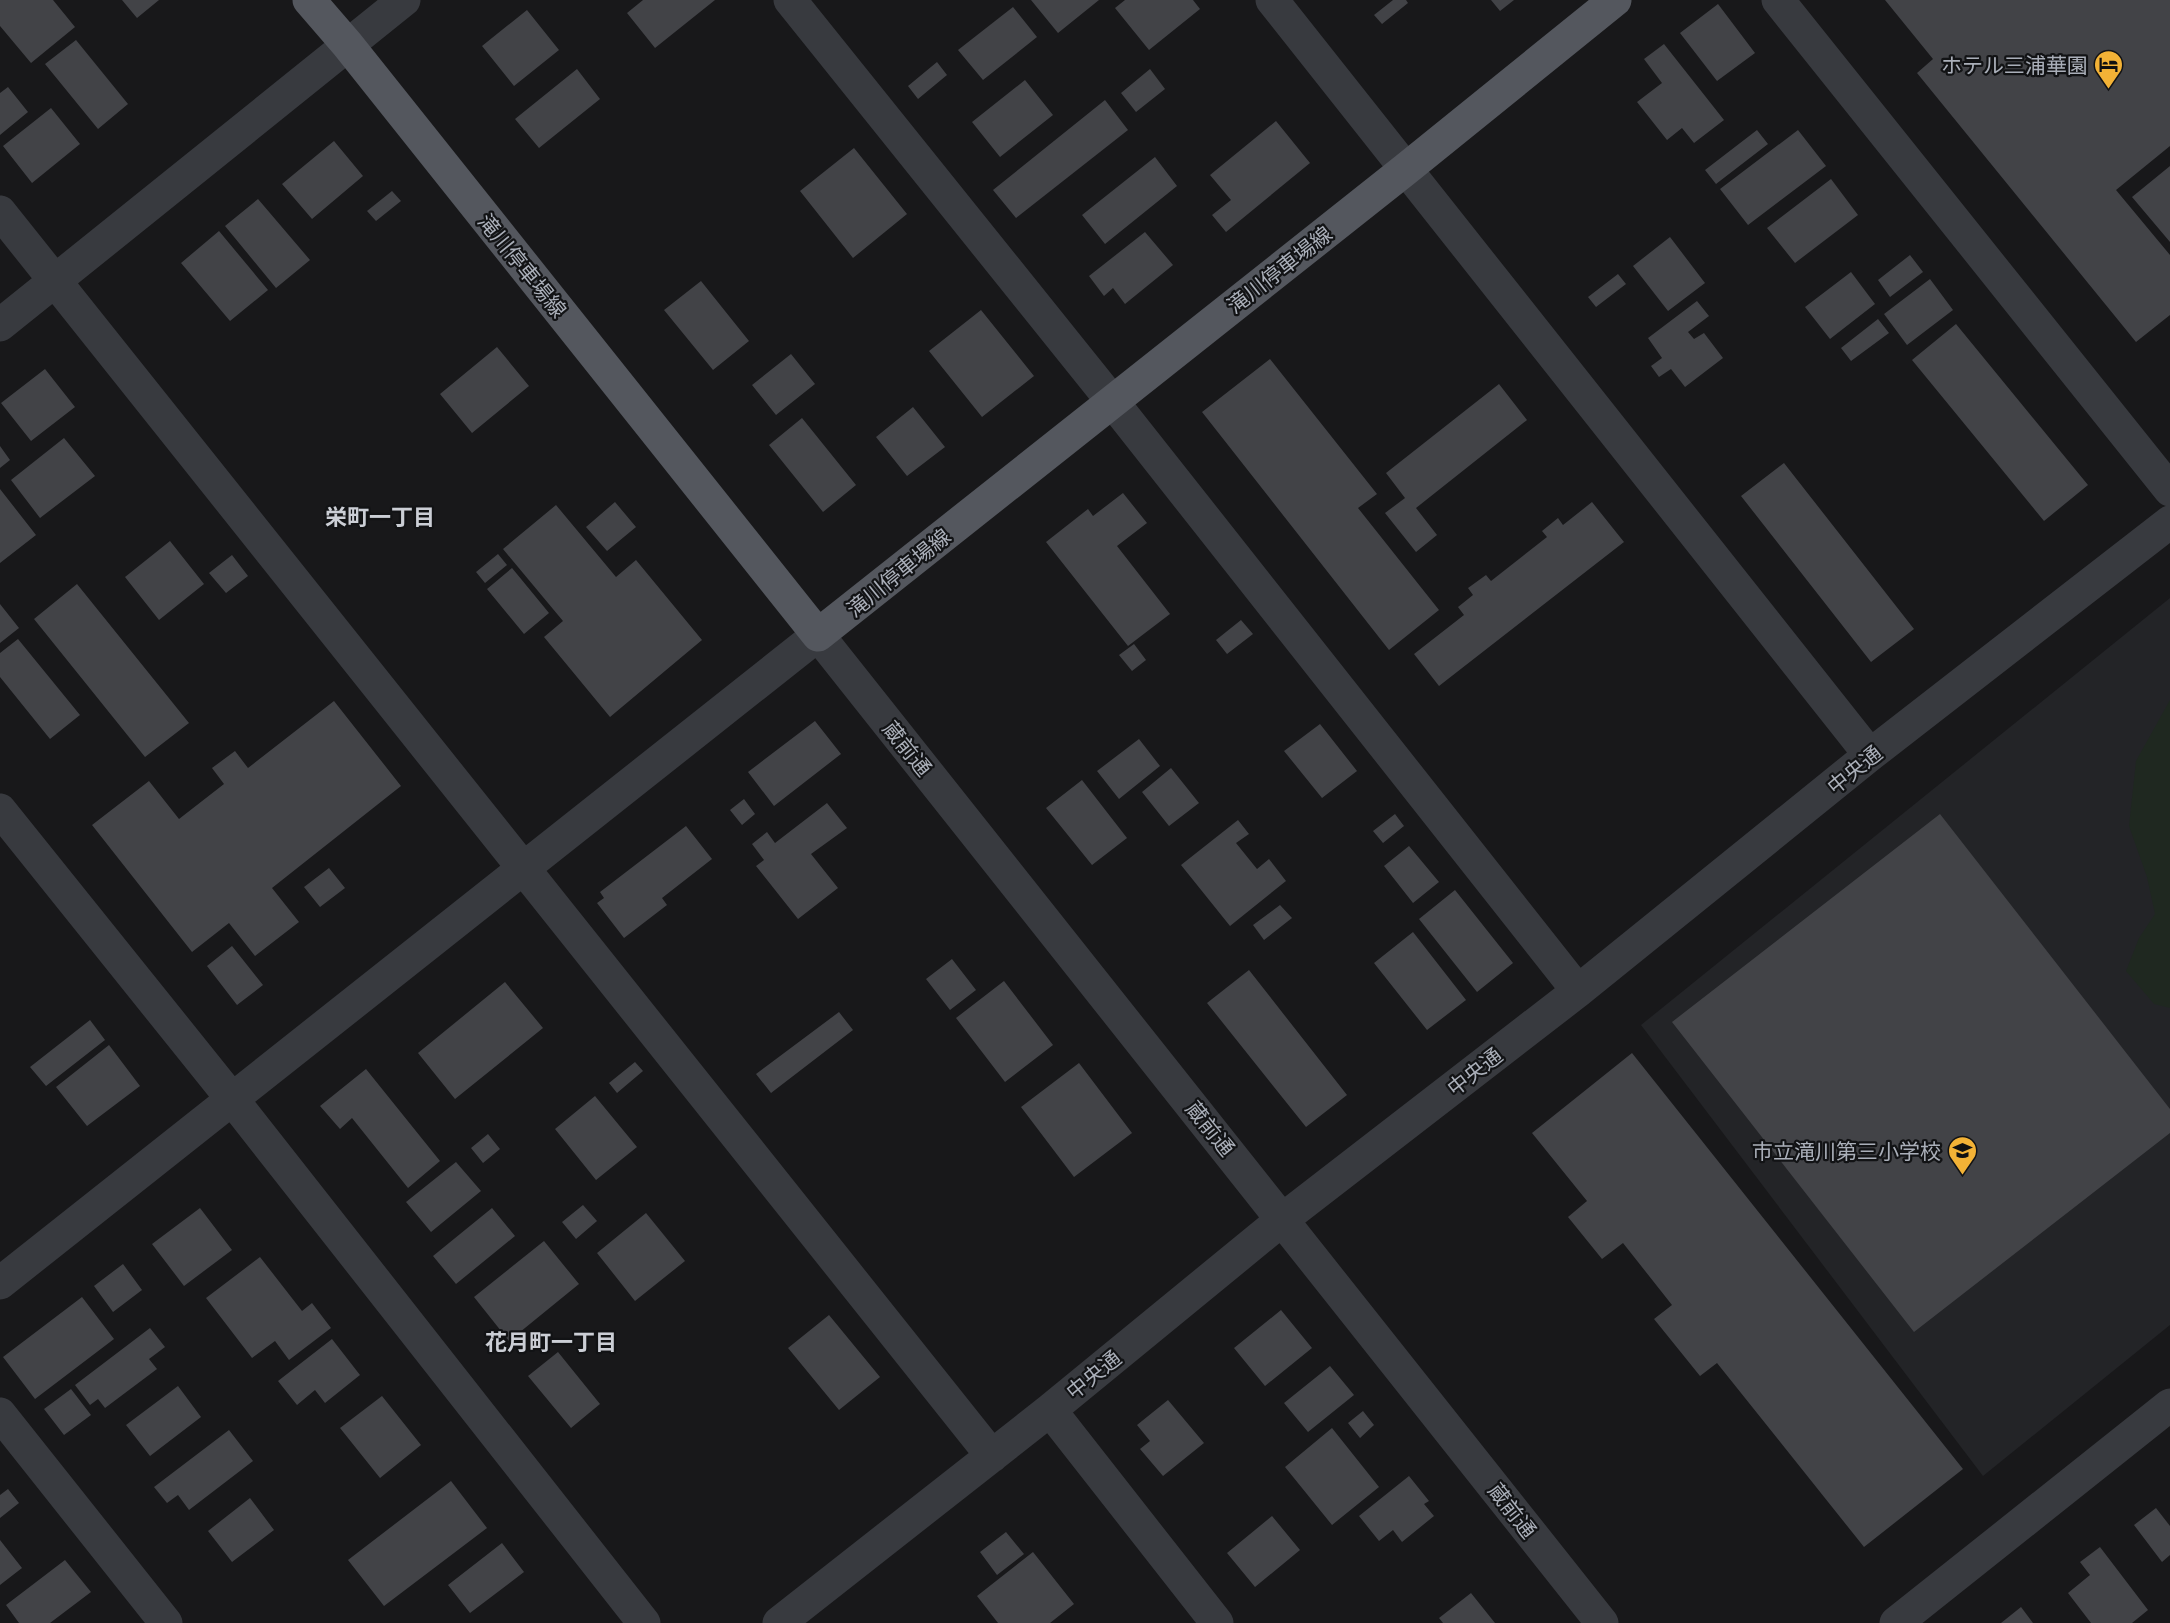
<svg xmlns="http://www.w3.org/2000/svg" width="2170" height="1623" viewBox="0 0 2170 1623" font-family="Barlow,'Noto Sans JP',sans-serif">
	<rect width="100%" height="100%" fill="#18181a"/>
	<path fill="#232427" d="M2170,598V1325L1983,1476L1641,1025Z"/>
	<path fill="#1f2820" d="M2170,700V1008L2154,1004L2126,971L2139,938L2155,914L2147,877L2129,826L2136,761Z"/>
	<path fill="#424347" d="M0,0H53L75,27L31,63L0,26Z
		M122,0H159L137,18Z
		M643,0H715L655,48L627,13Z
		M1031,0H1099L1058,33Z
		M1125,0H1193L1200,9L1149,50L1115,8Z
		M1393,0H1406L1408,3L1382,24L1374,15Z
		M1491,0H1514L1500,11Z
		M1885,0H2170V146L2116,190L2170,255V315L2136,342L1917,73L1933,59Z
		M1718,4L1755,53L1717,81L1680,33Z
		M1013,7L1037,37L983,80L958,50Z
		M527,10L559,50L514,86L482,46Z
		M76,40L128,104L98,129L45,64Z
		M1664,44L1724,120L1694,143L1682,128L1667,140L1637,102L1662,83L1644,59Z
		M937,62L947,75L918,99L908,86Z
		M577,69L600,99L539,148L515,119Z
		M1150,69L1165,89L1136,112L1121,93Z
		M1025,80L1053,115L1000,157L972,122Z
		M8,87L28,112L0,135V93Z
		M1105,100L1128,130L1016,218L993,190Z
		M51,108L80,144L32,183L3,146Z
		M1276,121L1310,163L1226,232L1212,215L1231,200L1210,175Z
		M1757,130L1768,144L1716,184L1705,170Z
		M1798,130L1826,166L1748,225L1720,189Z
		M334,141L363,176L312,219L282,184Z
		M854,148L907,214L853,258L800,191Z
		M1155,157L1177,186L1105,244L1082,215Z
		M2170,166V242L2132,197Z
		M1831,179L1858,215L1795,263L1767,228Z
		M392,191L401,201L376,221L367,211Z
		M258,199L310,260L276,288L225,226Z
		M219,231L268,290L230,321L181,263Z
		M1145,232L1173,265L1125,304L1113,288L1104,296L1089,276Z
		M1670,237L1705,283L1668,311L1633,266Z
		M1910,255L1923,272L1890,297L1878,280Z
		M1851,272L1875,304L1830,339L1805,307Z
		M1618,274L1626,284L1596,307L1588,297Z
		M1930,279L1953,310L1907,345L1884,314Z
		M701,281L749,341L713,370L664,310Z
		M1697,301L1709,316L1688,332L1694,339L1704,333L1723,358L1685,387L1671,369L1659,377L1651,366L1662,358L1648,338Z
		M981,310L1034,376L982,417L929,351Z
		M1878,319L1889,333L1851,361L1841,348Z
		M1956,324L2088,485L2044,521L1912,360Z
		M497,347L529,386L472,433L440,394Z
		M791,354L815,384L776,415L752,385Z
		M1270,359L1377,494L1358,508L1439,610L1389,650L1202,412Z
		M45,369L75,407L31,441L1,403Z
		M1499,384L1527,420L1416,508L1437,535L1416,552L1385,513L1405,498L1386,473Z
		M913,407L945,447L907,476L876,437Z
		M802,418L856,485L823,512L769,445Z
		M64,438L95,476L40,518L11,480Z
		M0,446L10,460L0,468Z
		M1784,463L1914,629L1871,662L1741,496Z
		M0,489L36,535L0,563Z
		M1123,493L1147,523L1117,546L1170,614L1128,646L1046,542L1088,509L1093,516Z
		M615,502L636,527L607,551L586,527Z
		M1592,502L1624,542L1439,686L1414,654L1464,615L1458,607L1473,595L1468,588L1486,575L1491,581L1547,537L1542,531L1558,518L1563,525Z
		M556,505L616,577L636,560L702,640L610,717L544,637L563,621L503,549Z
		M170,541L204,584L159,620L125,577Z
		M498,554L507,565L485,583L476,572Z
		M232,555L248,576L226,593L209,573Z
		M512,568L549,613L524,634L487,589Z
		M77,584L189,723L145,757L34,619Z
		M0,604L19,628L0,643Z
		M1241,620L1253,634L1227,654L1216,640Z
		M18,639L80,715L50,739L0,677V653Z
		M1134,644L1146,660L1132,671L1119,655Z
		M334,701L401,786L272,888L299,922L255,956L229,923L192,952L92,825L149,781L179,819L224,784L212,768L235,751L248,768Z
		M815,721L841,754L774,806L748,772Z
		M1320,724L1357,771L1322,798L1284,751Z
		M1139,739L1160,766L1119,799L1097,771Z
		M1171,768L1199,803L1169,826L1142,792Z
		M1082,780L1127,838L1092,865L1046,808Z
		M744,799L755,814L742,825L730,810Z
		M827,803L847,828L811,854L838,888L798,919L756,866L764,860L752,844L767,832L775,843Z
		M1395,814L1404,826L1383,843L1373,831Z
		M1940,814L2170,1109V1133L1914,1332L1672,1022Z
		M1238,820L1249,834L1236,843L1257,869L1269,859L1286,881L1230,926L1181,865Z
		M686,826L712,859L662,898L667,905L624,938L597,903L604,898L600,892Z
		M1409,846L1439,882L1413,903L1384,866Z
		M329,868L345,888L320,907L304,887Z
		M1455,890L1513,963L1477,992L1419,919Z
		M1280,905L1292,918L1264,940L1253,925Z
		M1413,932L1466,1000L1427,1030L1374,963Z
		M232,946L263,985L237,1005L207,966Z
		M952,959L976,990L950,1010L926,979Z
		M1249,970L1347,1095L1306,1127L1207,1003Z
		M1004,981L1053,1045L1005,1082L956,1018Z
		M505,982L543,1028L455,1099L418,1053Z
		M839,1012L853,1030L771,1093L756,1074Z
		M90,1020L105,1040L46,1086L30,1067Z
		M109,1045L140,1086L87,1126L56,1087Z
		M1632,1053L1963,1469L1864,1547L1717,1363L1700,1376L1654,1319L1672,1305L1623,1243L1602,1259L1568,1217L1587,1201L1532,1133Z
		M635,1062L643,1071L617,1093L609,1083Z
		M1079,1063L1132,1133L1074,1177L1021,1107Z
		M366,1069L440,1161L408,1188L352,1118L340,1129L320,1106Z
		M595,1096L637,1147L596,1180L555,1129Z
		M488,1134L500,1149L483,1163L471,1148Z
		M456,1162L481,1191L431,1232L406,1202Z
		M583,1205L597,1221L576,1239L562,1222Z
		M200,1208L232,1250L184,1286L152,1244Z
		M492,1208L515,1236L456,1284L433,1256Z
		M646,1213L685,1261L635,1301L597,1253Z
		M544,1241L579,1284L509,1341L474,1297Z
		M260,1257L302,1311L312,1303L331,1328L289,1360L275,1341L252,1358L206,1298Z
		M123,1264L142,1290L113,1312L94,1286Z
		M82,1297L114,1339L35,1399L3,1357Z
		M1281,1310L1312,1348L1265,1386L1234,1348Z
		M829,1315L880,1377L839,1410L788,1348Z
		M150,1328L165,1347L149,1359L157,1369L105,1408L98,1399L90,1405L75,1385Z
		M332,1339L360,1375L325,1403L315,1390L297,1405L278,1381Z
		M558,1352L600,1404L571,1428L528,1376Z
		M1330,1366L1354,1395L1308,1432L1284,1403Z
		M178,1386L201,1417L150,1456L126,1425Z
		M71,1389L91,1415L64,1435L44,1409Z
		M382,1396L421,1445L380,1478L340,1428Z
		M1168,1400L1204,1443L1163,1476L1140,1449L1150,1441L1137,1425Z
		M1363,1411L1374,1425L1360,1438L1348,1423Z
		M1332,1428L1379,1487L1332,1525L1285,1467Z
		M229,1430L253,1461L189,1510L178,1495L167,1503L154,1487Z
		M1409,1476L1429,1501L1424,1504L1434,1516L1402,1542L1393,1530L1379,1541L1359,1516Z
		M451,1481L487,1528L384,1606L348,1560Z
		M8,1489L19,1503L0,1518V1495Z
		M250,1498L274,1530L232,1562L208,1531Z
		M2156,1508L2170,1526V1555L2162,1562L2134,1525Z
		M1272,1516L1300,1550L1255,1587L1227,1553Z
		M1006,1532L1024,1554L997,1575L980,1552Z
		M0,1540L22,1568L0,1585Z
		M502,1543L524,1572L470,1613L448,1585Z
		M2100,1547L2148,1610L2132,1623H2091L2068,1593L2090,1575L2080,1562Z
		M1033,1552L1074,1604L1050,1623H998L977,1596Z
		M65,1560L91,1592L50,1623H19L6,1605Z
		M1471,1593L1495,1623H1443L1439,1618Z
		M2021,1607L2033,1623H2001Z"/>
	<g fill="none" stroke-linecap="round" stroke-linejoin="round">
		<path stroke="#383a3f" stroke-width="33" d="M790,0L1112,401L1578,991
			M1272,0L1870,755
			M1778,0L2170,490
			M0,212L992,1456
			M0,325L404,0
			M0,810L232,1099L644,1623
			M0,1283L818,635L1602,1623
			M1050,1410L1217,1623
			M0,1414L166,1623
			M779,1623L1050,1410L1283,1219L1578,991L1870,755L2170,522
			M1896,1623L2170,1405"/>
		<path stroke="#54575e" stroke-width="33" d="M309,0L347,44L818,635L1406,169L1615,0"/>
	</g>
	<defs>
		<symbol id="hotel-pin" viewBox="-11 -11 22 30"><path d="M0 17L-7.5 6A9.5 9.5 0 1 1 7.5 6Z" fill="#f3b236" stroke="#121315"/><path d="M-6-4.5h1.5V1H6V5H4.5V3h-9V5H-6ZM-4 0a1.8 1.8 0 1 1 3.6 0ZM.5 0V-2.5h3Q6-2.5 6 0Z" fill="#111"/></symbol>
		<symbol id="school-pin" viewBox="-11 -11 22 30"><path d="M0 17L-7.5 6A9.5 9.5 0 1 1 7.5 6Z" fill="#f3b236" stroke="#121315"/><path d="M0-5L7-2L0 1L-7-2ZM-4 1L0 2.5L4 1V4Q0 6-4 4Z" fill="#111"/></symbol>
	</defs>
	<g fill-rule="evenodd">
		<use href="#hotel-pin" x="2092" y="48" width="33" height="45"/>
		<use href="#school-pin" x="1946" y="1134" width="33" height="45"/>
	</g>
	<g text-anchor="middle" dominant-baseline="central" stroke-width="4.5" stroke-linejoin="round" paint-order="stroke">
		<g font-size="21" fill="#aaafb9" stroke="#121315" text-anchor="end">
			<text x="2088" y="64">ホテル三浦華園</text>
			<text x="1941" y="1150">市立滝川第三小学校</text>
		</g>
		<g font-size="21" fill="#aaafb9" stroke="#121315">
			<text transform="translate(523 265) rotate(51)">滝川停車場線</text>
			<text transform="translate(1279 269) rotate(-38)">滝川停車場線</text>
			<text transform="translate(898 572) rotate(-39)">滝川停車場線</text>
			<text transform="translate(908 748) rotate(51)">蔵前通</text>
			<text transform="translate(1854 769) rotate(-39)">中央通</text>
			<text transform="translate(1474 1071) rotate(-38)">中央通</text>
			<text transform="translate(1211 1128) rotate(51)">蔵前通</text>
			<text transform="translate(1093 1374) rotate(-39)">中央通</text>
			<text transform="translate(1513 1510) rotate(52)">蔵前通</text>
		</g>
		<g font-size="22" font-weight="bold" fill="#cbced5" stroke="#121315">
			<text x="380" y="516">栄町一丁目</text>
			<text x="551" y="1341">花月町一丁目</text>
		</g>
	</g>
</svg>
